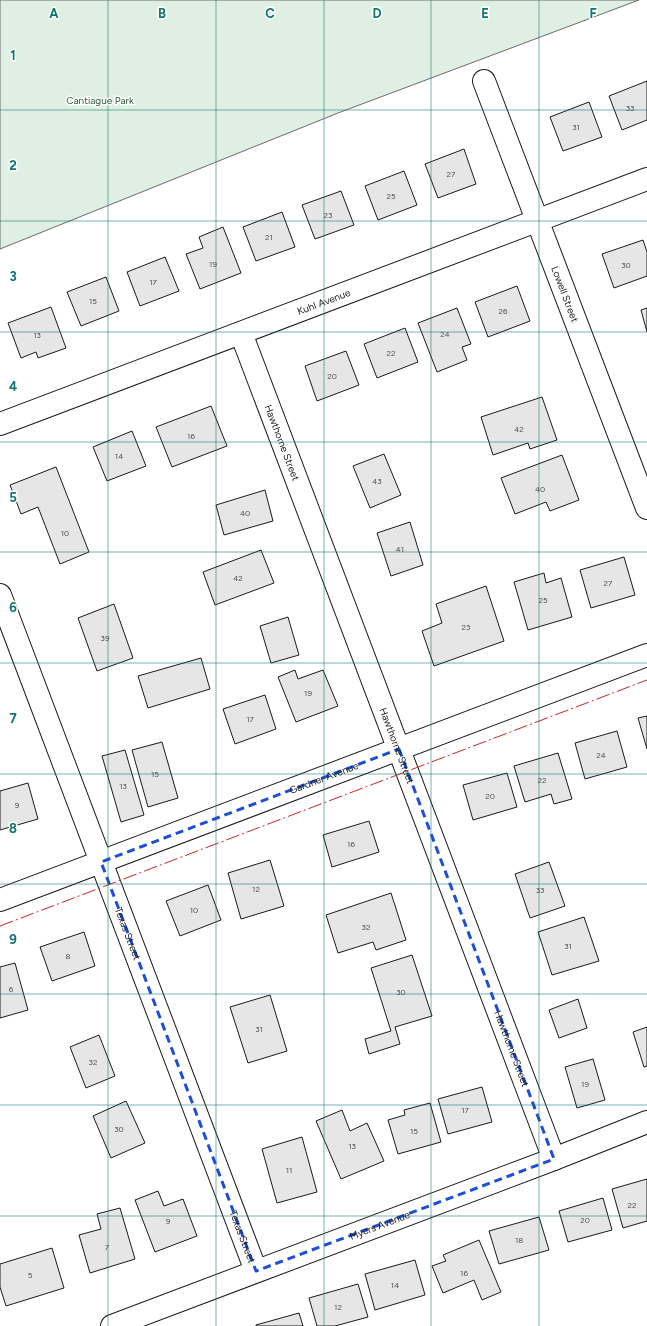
<svg xmlns="http://www.w3.org/2000/svg" width="647" height="1326" viewBox="0 0 647 1326" font-family="Figtree,sans-serif">
	<rect width="100%" height="100%" fill="#fff"/>
	<path fill="#e0efe3" stroke="#6a6a6a" d="M0,0H639L338,113L0,249Z"/>
	<path fill="#e6e6e6" stroke="#1a1a1a" d="M647,81V120L622,130L609,96Z
		M589,102L602,137L563,151L550,117Z
		M464,149L476,184L438,198L425,164Z
		M404,171L417,205L378,220L365,186Z
		M341,191L354,225L315,239L302,205Z
		M282,212L295,247L256,261L243,227Z
		M223,227L241,273L200,289L186,254L203,248L199,237Z
		M643,240L647,252V276L614,288L602,254Z
		M165,257L179,291L140,306L127,272Z
		M106,277L119,311L81,326L67,292Z
		M517,286L530,321L488,337L475,302Z
		M51,307L66,348L38,358L36,352L21,358L8,323Z
		M457,308L471,344L462,347L467,360L437,372L418,323Z
		M647,308V332L641,310Z
		M405,328L418,362L377,378L364,344Z
		M346,351L359,385L317,401L305,366Z
		M542,397L557,440L530,449L528,443L493,455L481,417Z
		M211,406L227,446L172,467L156,427Z
		M132,431L146,466L107,481L93,447Z
		M384,454L401,495L370,508L353,466Z
		M562,455L579,500L550,511L546,502L515,514L501,478Z
		M56,467L89,552L60,564L38,507L21,514L10,485Z
		M265,490L273,521L224,535L216,505Z
		M410,522L423,565L391,576L377,533Z
		M261,550L274,583L215,605L203,572Z
		M624,557L635,595L591,608L580,570Z
		M544,573L546,583L561,578L572,617L528,630L514,582Z
		M486,586L504,641L434,666L422,631L442,623L436,604Z
		M114,604L133,658L97,671L78,618Z
		M288,617L299,655L271,663L260,626Z
		M201,658L210,689L148,708L138,676Z
		M295,670L298,679L323,670L338,706L296,722L278,677Z
		M265,695L276,729L235,744L223,709Z
		M647,716V749L638,718Z
		M617,731L627,767L585,779L575,743Z
		M162,742L178,798L148,807L132,750Z
		M125,750L144,815L121,822L102,756Z
		M558,753L572,799L554,804L551,794L525,802L514,766Z
		M507,773L517,807L473,820L463,785Z
		M28,783L38,819L0,830V791Z
		M369,821L379,852L332,867L323,835Z
		M270,860L284,906L241,919L228,873Z
		M549,862L565,906L530,918L515,874Z
		M208,885L221,920L180,936L166,901Z
		M391,893L406,940L376,950L373,942L338,953L326,915Z
		M584,917L599,961L552,975L538,932Z
		M84,932L95,966L52,981L40,947Z
		M412,955L432,1016L395,1027L400,1044L369,1054L365,1039L391,1031L371,968Z
		M15,963L28,1010L0,1018V967Z
		M270,995L287,1051L248,1063L230,1007Z
		M578,999L587,1028L559,1038L549,1010Z
		M647,1027V1066L644,1067L633,1032Z
		M99,1035L115,1076L86,1088L70,1047Z
		M593,1059L605,1100L577,1108L565,1067Z
		M482,1087L492,1122L448,1134L438,1099Z
		M126,1101L145,1143L111,1158L93,1116Z
		M430,1103L441,1142L398,1154L388,1120L405,1115L404,1110Z
		M342,1110L350,1131L367,1123L384,1161L341,1179L316,1121Z
		M302,1137L317,1192L277,1203L262,1149Z
		M647,1179V1221L623,1228L612,1189Z
		M158,1191L164,1206L183,1199L197,1236L155,1252L135,1200Z
		M603,1198L612,1230L568,1242L559,1211Z
		M120,1208L135,1259L90,1273L79,1235L101,1229L97,1214Z
		M539,1217L549,1250L499,1264L489,1231Z
		M479,1240L501,1292L482,1300L474,1280L443,1293L432,1266L446,1261L443,1255Z
		M52,1248L64,1288L6,1306L0,1287V1264Z
		M415,1260L425,1295L375,1310L365,1274Z
		M358,1284L368,1317L335,1326H317L309,1298Z
		M299,1313L303,1326H256V1325Z"/>
	<g fill="none" stroke-linecap="round" stroke-linejoin="round">
		<defs>
			<g id="street">
				<path id="s1" d="M484,81L647,508"/>
				<path id="s2" d="M241,333L554,1159"/>
				<path id="s3" d="M0,424L647,179"/>
				<path id="s4" d="M0,595L256,1271"/>
				<path id="s5" d="M0,900L647,655"/>
				<path id="s6" d="M112,1326L554,1159L647,1122"/>
			</g>
		</defs>
		<use href="#street" stroke="#1a1a1a" stroke-width="24"/>
		<use href="#street" stroke="#fff" stroke-width="22"/>
		<path stroke="#c62828" stroke-width="1" stroke-dasharray="14 3 2 3" stroke-linecap="butt" d="M0,926L647,680"/>
	</g>
	<path fill="none" stroke="#1d4ed8" stroke-width="3" stroke-dasharray="8 5" stroke-linejoin="round" d="M399,749L554,1159L256,1271L101,862Z"/>
	<path fill="none" stroke="#0f766e" stroke-width="1" stroke-opacity="0.55" d="M108,0V1326M216,0V1326M324,0V1326M431,0V1326M539,0V1326M0,110H647M0,221H647M0,332H647M0,442H647M0,552H647M0,663H647M0,774H647M0,884H647M0,994H647M0,1105H647M0,1216H647"/>
	<g text-anchor="middle" dominant-baseline="central" stroke-width="3" stroke-linejoin="round" paint-order="stroke">
		<g font-size="8" fill="#4d4d4d">
			<text x="630" y="108">33</text>
			<text x="576" y="127">31</text>
			<text x="451" y="174">27</text>
			<text x="391" y="196">25</text>
			<text x="328" y="215">23</text>
			<text x="269" y="237">21</text>
			<text x="213" y="264">19</text>
			<text x="626" y="265">30</text>
			<text x="153" y="282">17</text>
			<text x="93" y="301">15</text>
			<text x="503" y="311">26</text>
			<text x="445" y="334">24</text>
			<text x="37" y="335">13</text>
			<text x="391" y="353">22</text>
			<text x="332" y="376">20</text>
			<text x="519" y="429">42</text>
			<text x="191" y="436">16</text>
			<text x="119" y="456">14</text>
			<text x="377" y="481">43</text>
			<text x="540" y="489">40</text>
			<text x="245" y="513">40</text>
			<text x="65" y="533">10</text>
			<text x="400" y="549">41</text>
			<text x="238" y="578">42</text>
			<text x="608" y="583">27</text>
			<text x="543" y="600">25</text>
			<text x="466" y="627">23</text>
			<text x="105" y="638">39</text>
			<text x="308" y="693">19</text>
			<text x="250" y="719">17</text>
			<text x="601" y="755">24</text>
			<text x="155" y="774">15</text>
			<text x="542" y="780">22</text>
			<text x="123" y="786">13</text>
			<text x="490" y="796">20</text>
			<text x="17" y="805">9</text>
			<text x="351" y="844">16</text>
			<text x="256" y="889">12</text>
			<text x="540" y="890">33</text>
			<text x="194" y="910">10</text>
			<text x="366" y="927">32</text>
			<text x="568" y="946">31</text>
			<text x="68" y="956">8</text>
			<text x="11" y="989">6</text>
			<text x="401" y="992">30</text>
			<text x="259" y="1029">31</text>
			<text x="93" y="1062">32</text>
			<text x="585" y="1084">19</text>
			<text x="465" y="1110">17</text>
			<text x="119" y="1129">30</text>
			<text x="414" y="1131">15</text>
			<text x="352" y="1146">13</text>
			<text x="289" y="1170">11</text>
			<text x="632" y="1205">22</text>
			<text x="585" y="1220">20</text>
			<text x="168" y="1221">9</text>
			<text x="519" y="1240">18</text>
			<text x="107" y="1247">7</text>
			<text x="464" y="1273">16</text>
			<text x="30" y="1275">5</text>
			<text x="395" y="1285">14</text>
			<text x="338" y="1307">12</text>
		</g>
		<g font-size="10" fill="#2b5a34" stroke="#fff">
			<text x="100" y="100">Cantiague Park</text>
		</g>
		<g font-size="10" fill="#1a1a1a" stroke="#fff">
			<text stroke="none"><textPath href="#s1" startOffset="228">Lowell Street</textPath></text>
			<text stroke="none"><textPath href="#s3" startOffset="346">Kuhl Avenue</textPath></text>
			<text stroke="none"><textPath href="#s2" startOffset="117">Hawthorne Street</textPath></text>
			<text stroke="none"><textPath href="#s2" startOffset="441">Hawthorne Street</textPath></text>
			<text stroke="none"><textPath href="#s5" startOffset="346">Gardner Avenue</textPath></text>
			<text stroke="none"><textPath href="#s4" startOffset="362">Texas Street</textPath></text>
			<text stroke="none"><textPath href="#s2" startOffset="765">Hawthorne Street</textPath></text>
			<text stroke="none"><textPath href="#s6" startOffset="286">Myers Avenue</textPath></text>
			<text stroke="none"><textPath href="#s4" startOffset="686">Texas Street</textPath></text>
		</g>
	</g>
	<g font-size="13" text-anchor="middle" font-weight="bold" fill="#0f766e" stroke="#fff" stroke-width="3" stroke-linejoin="round" paint-order="stroke">
		<text x="54" y="18">A</text>
		<text x="162" y="18">B</text>
		<text x="270" y="18">C</text>
		<text x="377" y="18">D</text>
		<text x="485" y="18">E</text>
		<text x="593" y="18">F</text>
		<text x="13" y="60">1</text>
		<text x="13" y="170">2</text>
		<text x="13" y="281">3</text>
		<text x="13" y="391">4</text>
		<text x="13" y="502">5</text>
		<text x="13" y="612">6</text>
		<text x="13" y="723">7</text>
		<text x="13" y="833">8</text>
		<text x="13" y="944">9</text>
	</g>
</svg>
